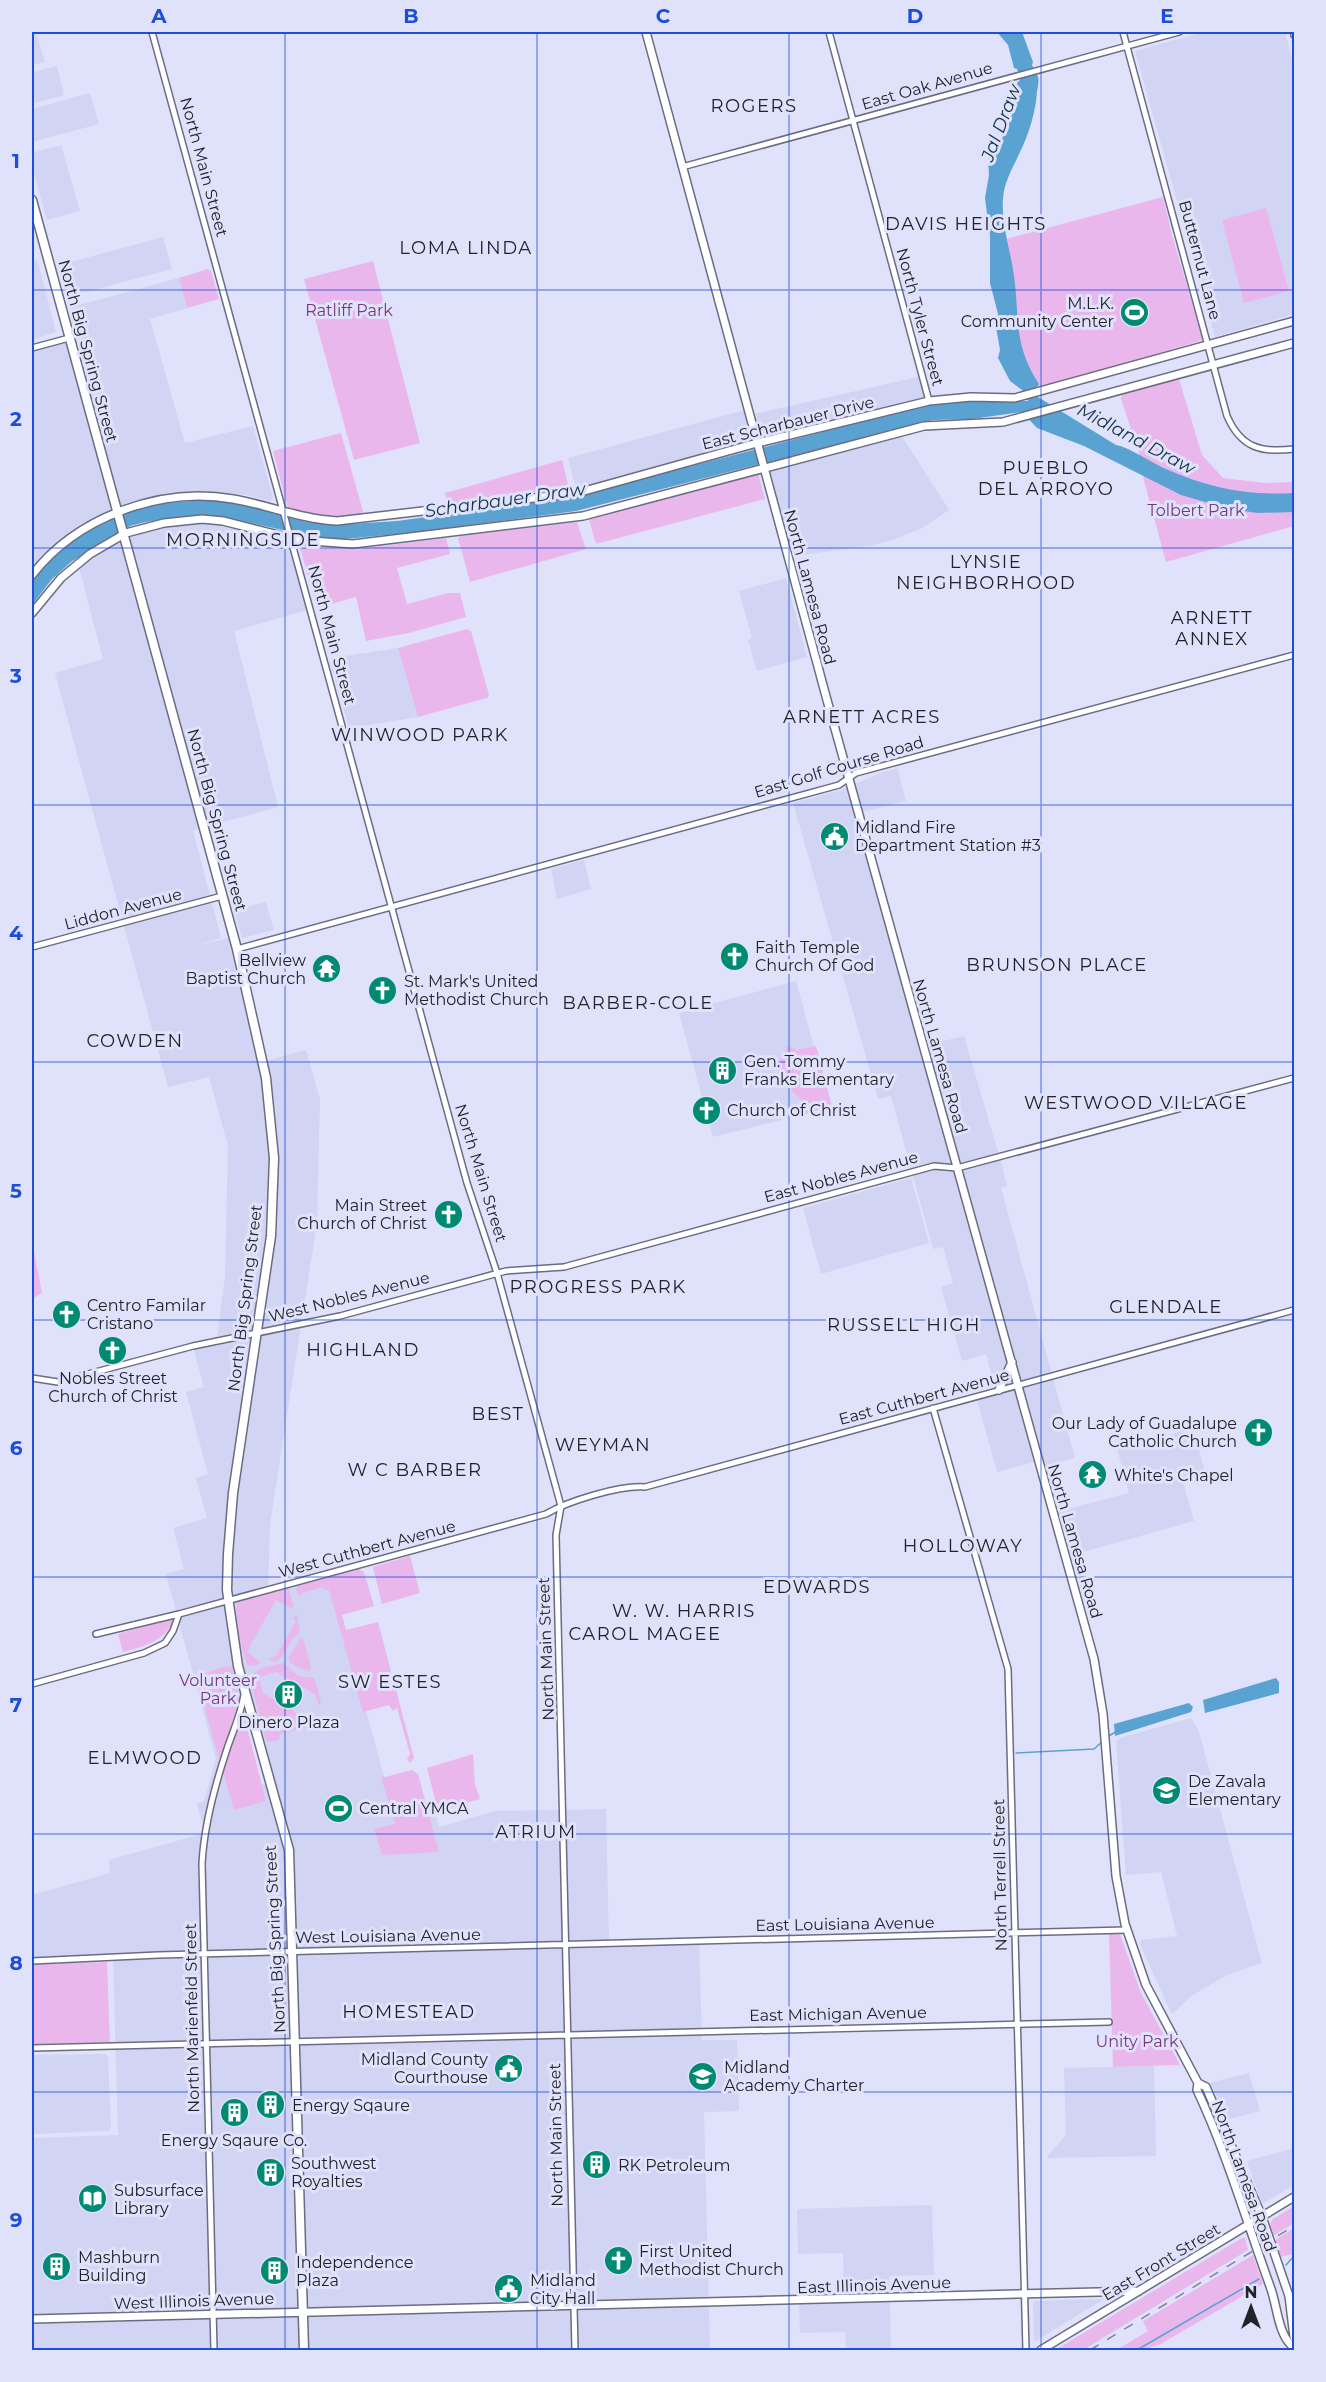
<svg xmlns="http://www.w3.org/2000/svg" width="1326" height="2382" viewBox="0 0 1326 2382" font-family="Montserrat,sans-serif">
	<rect width="100%" height="100%" fill="#e0e2fb"/>
	<path fill="#d1d4f3" fill-rule="evenodd" d="M32,32H36L45,62L32,65Z
		M1204,32H1285L1294,67V314L1215,337L1135,51Z
		M57,66L64,95L32,104V72Z
		M90,93L99,124L32,142V109Z
		M61,145L80,211L47,220L32,166V153Z
		M163,237L172,269L71,296L67,294L59,265Z
		M35,259L38,262L56,332L32,340V260Z
		M179,278L187,308L150,319L185,443L253,426L273,498L270,501L246,495L198,491L212,508L287,526L311,609L234,631L278,807L193,830L221,938L197,946L233,937L265,1061L306,1050L320,1099L317,1223L270,1524L268,1590L328,1574L398,1826L436,1816L439,1827L495,1811L606,1809L609,1943L699,1941L702,2040H737L739,2111L704,2112L710,2350H32V2138L118,2135L113,1956L32,1958V1895L110,1873L109,1860L205,1833L197,1804L204,1801L216,1759L166,1574L184,1569L173,1528L207,1518L196,1478L208,1474L186,1392L204,1387L192,1343L217,1338L225,1277L228,1146L209,1077L168,1087L55,673L103,659L75,552L40,582L32,552V349L79,341L71,310L72,307ZM249,1703L270,1782L231,1793L243,1705Z
		M922,376L932,412L893,422L949,510L924,527L896,539L873,545L796,556L761,457L580,504L568,458L748,409L750,415Z
		M786,578L807,657L757,671L748,640L752,638L739,591Z
		M398,648L418,717L349,728L330,662L333,658Z
		M897,768L906,801L858,813L923,1046L964,1036L1001,1162L1007,1186L1001,1188L1075,1458L1040,1467L1038,1461L997,1472L976,1396L996,1390L986,1354L962,1361L941,1287L953,1283L943,1247L933,1249L891,1096L878,1099L793,803L841,790L880,773Z
		M584,860L591,889L557,899L551,869Z
		M266,902L274,930L242,938L234,910Z
		M796,981L814,1047L803,1050L791,1049L777,1067L780,1077L789,1082L792,1092L801,1098L805,1114L713,1137L679,1013Z
		M911,1178L929,1243L821,1274L803,1208Z
		M1193,1428L1205,1472L1182,1478L1194,1521L1065,1557L1053,1513L1129,1493L1117,1449Z
		M1191,1718L1199,1732L1262,1963L1227,1975L1191,1996L1174,2013H1171L1140,1944L1141,1940L1177,1936L1161,1872L1126,1875L1116,1741L1123,1737Z
		M106,2054L108,2057L111,2128L108,2131L35,2134L33,2132L32,2070V2059L34,2055Z
		M1154,2066L1156,2156L1046,2158L1066,2135L1064,2068Z
		M1249,2073L1260,2111L1229,2119L1210,2083Z
		M1294,2148V2185L1264,2203L1261,2201L1247,2161Z
		M932,2205L934,2275L889,2276L891,2350H846L845,2332L800,2333L799,2300L844,2298L843,2253L798,2254L797,2209Z
		M1104,2299L1036,2341L1034,2340L1033,2303L1035,2301Z"/>
	<path fill="#eab7ed" d="M1163,197L1172,235L1203,340L1033,390L1019,344L1006,239Z
		M1266,208L1289,291L1244,303L1222,220Z
		M373,261L420,443L354,460L304,279Z
		M208,269L211,271L219,299L187,308L179,278Z
		M1179,379L1202,455L1223,478L1265,483L1294,482V526L1166,562L1143,477L1146,475L1121,399L1122,394Z
		M341,433L364,515L336,517L288,509L273,451Z
		M562,460L569,488L568,491L450,505L447,503L445,493Z
		M758,473L765,499L596,544L589,520L592,516Z
		M577,522L586,549L470,582L458,538L460,536Z
		M446,538L450,554L397,568L407,604L448,593H460L466,617L409,633L366,641L356,597L317,608L300,548L358,549Z
		M467,629L471,631L489,695L487,698L418,717L398,648Z
		M788,1046L797,1050L816,1046L832,1106L805,1114L801,1099L792,1092L789,1082L780,1077L777,1067Z
		M32,1241L42,1293L34,1298L32,1306Z
		M410,1556L420,1593L382,1604L373,1567Z
		M359,1569L364,1572L374,1606L342,1615L346,1630L378,1622L414,1758L410,1763L407,1759L410,1754L397,1708L393,1711L389,1705L363,1712L329,1590H325L323,1587L302,1593L300,1597L296,1590L298,1585Z
		M288,1588L294,1607L290,1608L276,1600L247,1651L261,1663L253,1666L247,1665L238,1633L236,1605L238,1602Z
		M295,1615H297L300,1632C289,1639 287,1654 276,1662L271,1661L269,1658L276,1656L296,1621L293,1619Z
		M172,1619L174,1623C157,1644 148,1645 123,1652L118,1634Z
		M301,1638L304,1641L311,1667L309,1672L290,1663L288,1658Z
		M283,1663L299,1676L314,1678L321,1702L319,1706L315,1694L276,1672L259,1677L263,1693L302,1716L305,1726L320,1724L280,1734L279,1740L269,1742L266,1740L249,1677L261,1668Z
		M231,1665L266,1801L234,1810L195,1676Z
		M473,1754L475,1784L480,1799L438,1811L427,1768Z
		M412,1770L418,1774L439,1852L382,1855L374,1829L395,1824L381,1776L385,1777Z
		M1109,1934H1120L1141,1993L1180,2065L1113,2067Z
		M107,1962L110,2042L32,2044V1964Z
		M1294,2206V2223L1273,2236L1269,2226L1273,2219Z
		M1294,2228V2254L1280,2257L1275,2240Z
		M1242,2238H1245L1248,2250L1083,2350H1055Z
		M1253,2255L1263,2284L1161,2344L1142,2350H1119L1118,2349L1148,2331L1143,2321Z"/>
	<path fill="#59a2d2" d="M997,32H1022L1033,62L1032,65C1034,69 1037,74 1038,77C1039,80 1038,88 1037,91C1036,111 1029,134 1020,152C1013,168 1004,181 1003,199C1001,224 1011,252 1014,276C1020,320 1013,344 1039,384L1037,387L1038,397L1116,445C1129,447 1152,463 1166,469C1208,488 1249,496 1294,493V512L1258,513L1229,509L1181,495L1084,446L1037,428L1022,412L972,419L933,420L576,511L418,532L345,539L321,538L217,516L174,517L141,523L130,526L110,537L71,562L52,579L32,605V580L62,549L91,529L125,513L156,504L203,500L224,501L247,504L307,522L335,525L397,521L573,497L937,402L1028,401L1022,390L1010,381L998,358L1000,350L996,327L998,314L990,283V236L985,198L989,175L988,158L1003,137L1015,107L1017,83L1020,80L1017,69L1014,68L1008,45Z
		M1276,1678L1279,1682V1693L1205,1713L1203,1700Z
		M1189,1703L1193,1707L1191,1712L1115,1736L1114,1724Z"/>
	<g fill="none" stroke-linecap="round" stroke-linejoin="round">
		<path stroke="#59a2d2" stroke-width="1.5" d="M1109,1736L1117,1731
			M1016,1753L1094,1749L1103,1741
			M1286,2265L1294,2256
			M1137,2350L1259,2279"/>
		<defs>
			<path id="minor" d="M152,32L467,1183L497,1273L561,1506L556,1535L575,2350
				M829,32L929,401
				M1123,32L1227,416C1241,448 1261,453 1294,449
				M1294,32V35
				M682,167L1179,32
				M32,348L69,338
				M32,947L222,896
				M237,949L839,785L856,773L1294,655
				M32,1378L58,1382L193,1346L340,1316L506,1271L564,1267L934,1166L957,1168L1294,1078
				M933,1408L1008,1669L1026,2350
				M96,1634L179,1614L546,1514C568,1501 620,1485 645,1487L1294,1310
				M32,1684L144,1653L165,1643L173,1631L179,1614
				M32,1961L158,1955L1127,1930
				M32,2048L1109,2022
				M214,2350L202,1864C204,1825 215,1785 227,1749C233,1731 241,1714 244,1695"/>
			<path id="major" d="M646,32L827,700L1094,1659L1103,1714L1116,1876L1125,1924L1146,1985L1198,2083L1197,2090C1227,2154 1247,2223 1271,2289C1277,2306 1278,2332 1291,2345
				M32,575C77,517 161,486 233,499C268,505 301,519 337,521L577,493L757,443L929,401L971,397L1015,398L1294,321
				M32,613L61,578L90,554L126,533L164,523L202,519L223,521L298,540L353,544L583,516L924,426L1003,422L1294,343
				M999,1390L1012,1362
				M1198,2083L1206,2087L1262,2217L1289,2296L1294,2337
				M32,2319L1139,2291
				M1041,2350L1294,2197"/>
			<path id="highway" d="M32,200L237,949L266,1078L274,1158L271,1236L233,1493L228,1554L227,1590L238,1666L289,1850L304,2350"/>
		</defs>
		<use href="#minor" stroke="#6b6c82" stroke-width="8"/>
		<use href="#major" stroke="#6b6c82" stroke-width="10"/>
		<use href="#highway" stroke="#6b6c82" stroke-width="11"/>
		<use href="#minor" stroke="#fff" stroke-width="5"/>
		<use href="#major" stroke="#fff" stroke-width="7"/>
		<use href="#highway" stroke="#fff" stroke-width="8"/>
		<path stroke="#828394" stroke-width="1.5" stroke-dasharray="10 10" stroke-linecap="butt" d="M1090,2350L1294,2226"/>
	</g>
	<path fill="none" stroke="#1d4ed8" stroke-width="1.5" stroke-opacity="0.55" d="M285,32V2350M537,32V2350M789,32V2350M1041,32V2350M32,290H1294M32,548H1294M32,805H1294M32,1062H1294M32,1320H1294M32,1577H1294M32,1834H1294M32,2092H1294"/>
	<defs>
		<symbol id="stadium-disc" viewBox="-11 -11 22 22"><circle r="9.5" fill="#008a72" stroke="#e0e2fb"/><path d="M0-5a6.5 5 0 1 0 0 10a6.5 5 0 1 0 0-10ZM-3.5-1.8h7v3.6h-7Z" fill="#fff"/></symbol>
		<symbol id="civic-disc" viewBox="-11 -11 22 22"><circle r="9.5" fill="#008a72" stroke="#e0e2fb"/><path d="M-.6-6.5H3V-4.5H.6V-3L4-1V1h2V6H-6V1h2V-1L-.6-3ZM-1.2 2.5V6h2.4V2.5Z" fill="#fff"/></symbol>
		<symbol id="church-disc" viewBox="-11 -11 22 22"><circle r="9.5" fill="#008a72" stroke="#e0e2fb"/><path d="M-1.2-6h2.4v3.5h3.3v2.4h-3.3V6h-2.4V-.1h-3.3v-2.4h3.3Z" fill="#fff"/></symbol>
		<symbol id="temple-disc" viewBox="-11 -11 22 22"><circle r="9.5" fill="#008a72" stroke="#e0e2fb"/><path d="M0-6L5-2H3V0L6.5 2.5H4V6H1.5V3h-3V6H-4V2.5H-6.5L-3 0V-2H-5Z" fill="#fff"/></symbol>
		<symbol id="building-disc" viewBox="-11 -11 22 22"><circle r="9.5" fill="#008a72" stroke="#e0e2fb"/><path d="M-4-6H4V6H1V3H-1V6H-4ZM-2.5-4.3h1.7v1.8h-1.7ZM.8-4.3h1.7v1.8H.8ZM-2.5-1h1.7V.8h-1.7ZM.8-1h1.7V.8H.8Z" fill="#fff"/></symbol>
		<symbol id="school-disc" viewBox="-11 -11 22 22"><circle r="9.5" fill="#008a72" stroke="#e0e2fb"/><path d="M0-5L7-2L0 1L-7-2ZM-4 1L0 2.5L4 1V4Q0 6-4 4Z" fill="#fff"/></symbol>
		<symbol id="library-disc" viewBox="-11 -11 22 22"><circle r="9.5" fill="#008a72" stroke="#e0e2fb"/><path d="M-6-4Q-3-5.5-.7-3.5V5Q-3 3-6 4ZM6-4Q3-5.5 .7-3.5V5Q3 3 6 4Z" fill="#fff"/></symbol>
	</defs>
	<g fill-rule="evenodd">
		<use href="#stadium-disc" x="1118" y="296" width="33" height="33"/>
		<use href="#civic-disc" x="818" y="820" width="33" height="33"/>
		<use href="#church-disc" x="718" y="940" width="33" height="33"/>
		<use href="#temple-disc" x="310" y="952" width="33" height="33"/>
		<use href="#church-disc" x="366" y="974" width="33" height="33"/>
		<use href="#building-disc" x="706" y="1054" width="33" height="33"/>
		<use href="#church-disc" x="690" y="1094" width="33" height="33"/>
		<use href="#church-disc" x="432" y="1198" width="33" height="33"/>
		<use href="#church-disc" x="50" y="1298" width="33" height="33"/>
		<use href="#church-disc" x="96" y="1334" width="33" height="33"/>
		<use href="#church-disc" x="1242" y="1416" width="33" height="33"/>
		<use href="#temple-disc" x="1076" y="1458" width="33" height="33"/>
		<use href="#building-disc" x="272" y="1678" width="33" height="33"/>
		<use href="#school-disc" x="1150" y="1774" width="33" height="33"/>
		<use href="#stadium-disc" x="322" y="1792" width="33" height="33"/>
		<use href="#civic-disc" x="492" y="2052" width="33" height="33"/>
		<use href="#school-disc" x="686" y="2060" width="33" height="33"/>
		<use href="#building-disc" x="254" y="2088" width="33" height="33"/>
		<use href="#building-disc" x="218" y="2096" width="33" height="33"/>
		<use href="#building-disc" x="580" y="2148" width="33" height="33"/>
		<use href="#building-disc" x="254" y="2156" width="33" height="33"/>
		<use href="#library-disc" x="76" y="2182" width="33" height="33"/>
		<use href="#church-disc" x="602" y="2244" width="33" height="33"/>
		<use href="#building-disc" x="40" y="2250" width="33" height="33"/>
		<use href="#building-disc" x="258" y="2254" width="33" height="33"/>
		<use href="#civic-disc" x="492" y="2272" width="33" height="33"/>
	</g>
	<g text-anchor="middle" dominant-baseline="central" stroke-width="6" stroke-linejoin="round" paint-order="stroke">
		<g font-size="16" fill="#22222b" stroke="#e0e2fb">
			<text transform="translate(927 86) rotate(-16)">East Oak Avenue</text>
			<text transform="translate(204 167) rotate(75)">North Main Street</text>
			<text transform="translate(1200 260) rotate(75)">Butternut Lane</text>
			<text transform="translate(920 317) rotate(75)">North Tyler Street</text>
			<text transform="translate(88 351) rotate(75)">North Big Spring Street</text>
			<text transform="translate(788 423) rotate(-14)">East Scharbauer Drive</text>
			<text transform="translate(810 587) rotate(75)">North Lamesa Road</text>
			<text transform="translate(332 635) rotate(75)">North Main Street</text>
			<text transform="translate(839 767) rotate(-17)">East Golf Course Road</text>
			<text transform="translate(217 820) rotate(75)">North Big Spring Street</text>
			<text transform="translate(123 909) rotate(-15)">Liddon Avenue</text>
			<text transform="translate(940 1056) rotate(74)">North Lamesa Road</text>
			<text transform="translate(481 1173) rotate(73)">North Main Street</text>
			<text transform="translate(841 1177) rotate(-15)">East Nobles Avenue</text>
			<text transform="translate(349 1297) rotate(-14)">West Nobles Avenue</text>
			<text transform="translate(245 1298) rotate(-83)">North Big Spring Street</text>
			<text transform="translate(924 1397) rotate(-15)">East Cuthbert Avenue</text>
			<text transform="translate(1075 1541) rotate(74)">North Lamesa Road</text>
			<text transform="translate(367 1549) rotate(-15)">West Cuthbert Avenue</text>
			<text transform="translate(546 1649) rotate(-92)">North Main Street</text>
			<text transform="translate(1000 1875) rotate(-91)">North Terrell Street</text>
			<text transform="translate(845 1924) rotate(-1)">East Louisiana Avenue</text>
			<text transform="translate(388 1936) rotate(-1)">West Louisiana Avenue</text>
			<text transform="translate(275 1939) rotate(-93)">North Big Spring Street</text>
			<text transform="translate(838 2014) rotate(-1)">East Michigan Avenue</text>
			<text transform="translate(192 2018) rotate(-91)">North Marienfeld Street</text>
			<text transform="translate(556 2135) rotate(-91)">North Main Street</text>
			<text transform="translate(1244 2176) rotate(70)">North Lamesa Road</text>
			<text transform="translate(1161 2262) rotate(-31)">East Front Street</text>
			<text transform="translate(874 2285) rotate(-2)">East Illinois Avenue</text>
			<text transform="translate(194 2301) rotate(-2)">West Illinois Avenue</text>
		</g>
		<g font-size="16" fill="#22222b" stroke="#e0e2fb" text-anchor="start">
			<text x="1114" y="303" text-anchor="end">M.L.K.<tspan x="1114" dy="18">Community Center</tspan></text>
			<text x="855" y="827">Midland Fire<tspan x="855" dy="18">Department Station #3</tspan></text>
			<text x="755" y="947">Faith Temple<tspan x="755" dy="18">Church Of God</tspan></text>
			<text x="306" y="960" text-anchor="end">Bellview<tspan x="306" dy="18">Baptist Church</tspan></text>
			<text x="404" y="981">St. Mark's United<tspan x="404" dy="18">Methodist Church</tspan></text>
			<text x="744" y="1061">Gen. Tommy<tspan x="744" dy="18">Franks Elementary</tspan></text>
			<text x="727" y="1110">Church of Christ</text>
			<text x="427" y="1205" text-anchor="end">Main Street<tspan x="427" dy="18">Church of Christ</tspan></text>
			<text x="87" y="1305">Centro Familar<tspan x="87" dy="18">Cristano</tspan></text>
			<text x="113" y="1378" text-anchor="middle">Nobles Street<tspan x="113" dy="18">Church of Christ</tspan></text>
			<text x="1237" y="1423" text-anchor="end">Our Lady of Guadalupe<tspan x="1237" dy="18">Catholic Church</tspan></text>
			<text x="1114" y="1475">White's Chapel</text>
			<text x="289" y="1722" text-anchor="middle">Dinero Plaza</text>
			<text x="1188" y="1781">De Zavala<tspan x="1188" dy="18">Elementary</tspan></text>
			<text x="359" y="1808">Central YMCA</text>
			<text x="488" y="2059" text-anchor="end">Midland County<tspan x="488" dy="18">Courthouse</tspan></text>
			<text x="724" y="2067">Midland<tspan x="724" dy="18">Academy Charter</tspan></text>
			<text x="292" y="2105">Energy Sqaure</text>
			<text x="234" y="2140" text-anchor="middle">Energy Sqaure Co.</text>
			<text x="291" y="2163">Southwest<tspan x="291" dy="18">Royalties</tspan></text>
			<text x="618" y="2165">RK Petroleum</text>
			<text x="114" y="2190">Subsurface<tspan x="114" dy="18">Library</tspan></text>
			<text x="639" y="2251">First United<tspan x="639" dy="18">Methodist Church</tspan></text>
			<text x="78" y="2257">Mashburn<tspan x="78" dy="18">Building</tspan></text>
			<text x="296" y="2262">Independence<tspan x="296" dy="18">Plaza</tspan></text>
			<text x="530" y="2280">Midland<tspan x="530" dy="18">City Hall</tspan></text>
		</g>
		<g font-size="16" fill="#78367d" stroke="#e0e2fb">
			<text x="349" y="310">Ratliff Park</text>
			<text x="1196" y="510">Tolbert Park</text>
			<text x="218" y="1680">Volunteer<tspan x="218" dy="18">Park</tspan></text>
			<text x="1137" y="2041">Unity Park</text>
		</g>
		<g font-size="18" letter-spacing="1.5" fill="#22222b" stroke="#e0e2fb">
			<text x="754" y="106">ROGERS</text>
			<text x="966" y="224">DAVIS HEIGHTS</text>
			<text x="466" y="248">LOMA LINDA</text>
			<text x="1046" y="468">PUEBLO<tspan x="1046" dy="21">DEL ARROYO</tspan></text>
			<text x="243" y="540">MORNINGSIDE</text>
			<text x="986" y="562">LYNSIE<tspan x="986" dy="21">NEIGHBORHOOD</tspan></text>
			<text x="1212" y="618">ARNETT<tspan x="1212" dy="21">ANNEX</tspan></text>
			<text x="862" y="717">ARNETT ACRES</text>
			<text x="420" y="735">WINWOOD PARK</text>
			<text x="1057" y="965">BRUNSON PLACE</text>
			<text x="638" y="1003">BARBER-COLE</text>
			<text x="135" y="1041">COWDEN</text>
			<text x="1136" y="1103">WESTWOOD VILLAGE</text>
			<text x="598" y="1287">PROGRESS PARK</text>
			<text x="1166" y="1307">GLENDALE</text>
			<text x="904" y="1325">RUSSELL HIGH</text>
			<text x="363" y="1350">HIGHLAND</text>
			<text x="498" y="1414">BEST</text>
			<text x="603" y="1445">WEYMAN</text>
			<text x="415" y="1470">W C BARBER</text>
			<text x="963" y="1546">HOLLOWAY</text>
			<text x="817" y="1587">EDWARDS</text>
			<text x="684" y="1611">W. W. HARRIS</text>
			<text x="645" y="1634">CAROL MAGEE</text>
			<text x="390" y="1682">SW ESTES</text>
			<text x="145" y="1758">ELMWOOD</text>
			<text x="536" y="1832">ATRIUM</text>
			<text x="409" y="2012">HOMESTEAD</text>
		</g>
		<g font-size="18" font-style="italic" fill="#133448" stroke="#e0e2fb">
			<text transform="translate(1001 123) rotate(-69)">Jal Draw</text>
			<text transform="translate(1136 439) rotate(28)">Midland Draw</text>
			<text transform="translate(505 500) rotate(-8)">Scharbauer Draw</text>
		</g>
	</g>
	<rect width="1326" height="2382" fill="none" stroke="#e0e2fb" stroke-width="66"/>
	<g transform="translate(1251 2307)" stroke="#e0e2fb" stroke-width="4.5" paint-order="stroke">
	<path d="M0-4.5L10 22L0 15L-10 22Z" fill="#22222b"/>
	<text y="-9" font-size="16" font-weight="bold" text-anchor="middle" fill="#22222b">N</text>
	</g>
	<rect x="33" y="33" width="1260" height="2316" fill="none" stroke="#1d4ed8" stroke-width="2"/>
	<g font-size="20" text-anchor="middle" font-weight="bold" fill="#1d4ed8">
		<text x="159" y="23">A</text>
		<text x="411" y="23">B</text>
		<text x="663" y="23">C</text>
		<text x="915" y="23">D</text>
		<text x="1167" y="23">E</text>
		<text x="16" y="168">1</text>
		<text x="16" y="426">2</text>
		<text x="16" y="683">3</text>
		<text x="16" y="940">4</text>
		<text x="16" y="1198">5</text>
		<text x="16" y="1455">6</text>
		<text x="16" y="1712">7</text>
		<text x="16" y="1970">8</text>
		<text x="16" y="2227">9</text>
	</g>
</svg>
